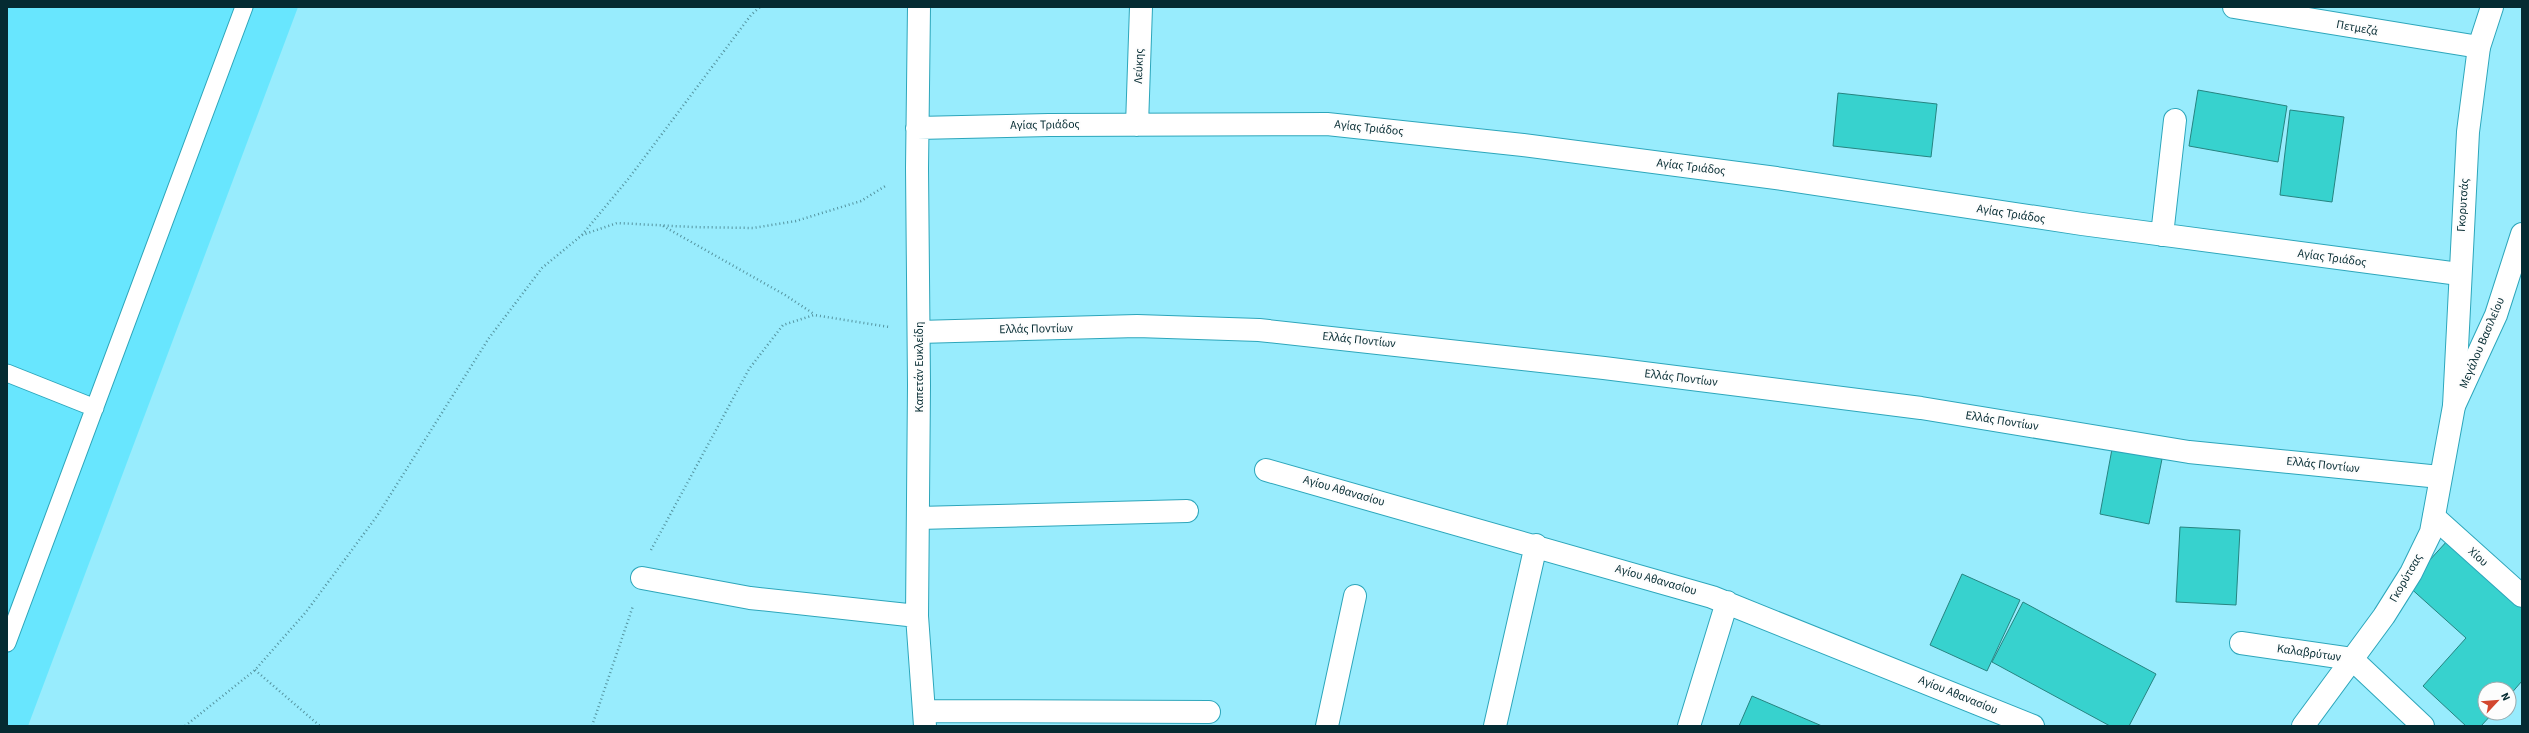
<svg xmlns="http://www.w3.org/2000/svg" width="2529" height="733" viewBox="0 0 2529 733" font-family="'Source Sans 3',sans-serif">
	<rect width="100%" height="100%" fill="#98ecfd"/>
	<path fill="#68e6fe" d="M7,7H298L28,726H7Z"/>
	<path fill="#37d2ce" stroke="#268481" d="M2198,90L2287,106L2278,162L2189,146Z
		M1838,93L1937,104L1931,157L1833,146Z
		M2290,110L2344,117L2332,202L2280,195Z
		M2112,449L2162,459L2149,524L2100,514Z
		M2180,527L2240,530L2236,605L2176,602Z
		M2448,540L2522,607V681L2509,696V689H2485V713H2493L2481,726H2466L2423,686L2466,638L2407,585Z
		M1962,574L2020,600L1987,671L1930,645Z
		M2023,602L2156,674L2129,726H2110L1992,662Z
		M1752,696L1822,726H1739Z"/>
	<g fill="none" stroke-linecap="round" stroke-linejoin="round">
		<defs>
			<path id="service" d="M7,373L95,408
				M7,643L244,7"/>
			<path id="minor" d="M919,7L917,168L919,385L917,616L925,726
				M2234,7L2479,47
				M1137,125L1141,7
				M917,128L1049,125L1327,124L1523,145L1776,178L2082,224L2459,274
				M2162,235L2175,120
				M919,332L1137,326L1259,330L1604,368L1921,408L2189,452L2440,477
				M1266,470L1712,597L2033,726
				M2434,517L2522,596
				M918,518L1187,511
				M642,578L750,598L917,616
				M2241,643L2352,659L2423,726
				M924,711L1209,712
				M1327,726L1355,596
				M1495,726L1536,545
				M1689,726L1727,602"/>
			<path id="tertiary" d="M2454,406L2468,132L2479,47L2492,7"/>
			<path id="secondary" d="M2303,726L2384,616L2411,573L2431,532L2454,406L2496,315L2522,234"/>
		</defs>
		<use href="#service" stroke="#2da6bb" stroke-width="19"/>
		<use href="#minor" stroke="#2da6bb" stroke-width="24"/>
		<use href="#tertiary" stroke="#2da6bb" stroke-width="24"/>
		<use href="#secondary" stroke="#2da6bb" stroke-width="24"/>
		<path stroke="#54939f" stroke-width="2.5" stroke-dasharray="1 3" stroke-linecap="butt" d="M663,226L785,295L814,314
			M582,235L629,178L751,15L760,7
			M651,550L749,369L783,325L814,315L889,327
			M255,670L320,726
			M185,726L255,670L306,612L377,516L489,338L542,268L582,235L617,223L692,227L753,228L796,221L861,201L887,185
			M592,726L633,606"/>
		<use href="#service" stroke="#fff" stroke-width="17"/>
		<use href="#minor" stroke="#fff" stroke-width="22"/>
		<use href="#tertiary" stroke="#fff" stroke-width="22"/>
		<use href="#secondary" stroke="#fff" stroke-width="22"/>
	</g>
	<g text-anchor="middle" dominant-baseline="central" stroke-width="4" stroke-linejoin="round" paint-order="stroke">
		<g font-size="12" fill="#052b32" stroke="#fdfdfd">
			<text transform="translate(2357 28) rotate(10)">Πετμεζά</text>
			<text transform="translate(1139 66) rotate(-88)">Λεύκης</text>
			<text transform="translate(1045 125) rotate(-1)">Αγίας Τριάδος</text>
			<text transform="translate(1369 128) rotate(6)">Αγίας Τριάδος</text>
			<text transform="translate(1691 167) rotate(7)">Αγίας Τριάδος</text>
			<text transform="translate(2463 205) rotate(-86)">Γκορυτσάς</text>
			<text transform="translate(2011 214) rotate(9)">Αγίας Τριάδος</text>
			<text transform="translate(2332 258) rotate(8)">Αγίας Τριάδος</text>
			<text transform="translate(1036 329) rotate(-1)">Ελλάς Ποντίων</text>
			<text transform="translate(1359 340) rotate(6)">Ελλάς Ποντίων</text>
			<text transform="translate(2482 343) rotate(-67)">Μεγάλου Βασιλείου</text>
			<text transform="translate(919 367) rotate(-90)">Καπετάν Ευκλείδη</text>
			<text transform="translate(1681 378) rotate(7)">Ελλάς Ποντίων</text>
			<text transform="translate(2002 421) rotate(9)">Ελλάς Ποντίων</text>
			<text transform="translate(2323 465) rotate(6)">Ελλάς Ποντίων</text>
			<text transform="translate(1344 491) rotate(16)">Αγίου Αθανασίου</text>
			<text transform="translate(2478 557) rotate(42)">Χίου</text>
			<text transform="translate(2406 578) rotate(-60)">Γκορύτσας</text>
			<text transform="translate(1656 580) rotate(16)">Αγίου Αθανασίου</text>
			<text transform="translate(2309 653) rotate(8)">Καλαβρύτων</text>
			<text transform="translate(1958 695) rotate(22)">Αγίου Αθανασίου</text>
		</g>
	</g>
	<rect width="2529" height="733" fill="none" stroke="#052b32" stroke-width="16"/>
	<g transform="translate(2497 701) rotate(64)"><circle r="19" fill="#fdfdfd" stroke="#9aa9ac"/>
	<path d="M0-3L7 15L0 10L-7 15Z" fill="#d2472f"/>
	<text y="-6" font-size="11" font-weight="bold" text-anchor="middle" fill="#052b32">N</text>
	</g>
</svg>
